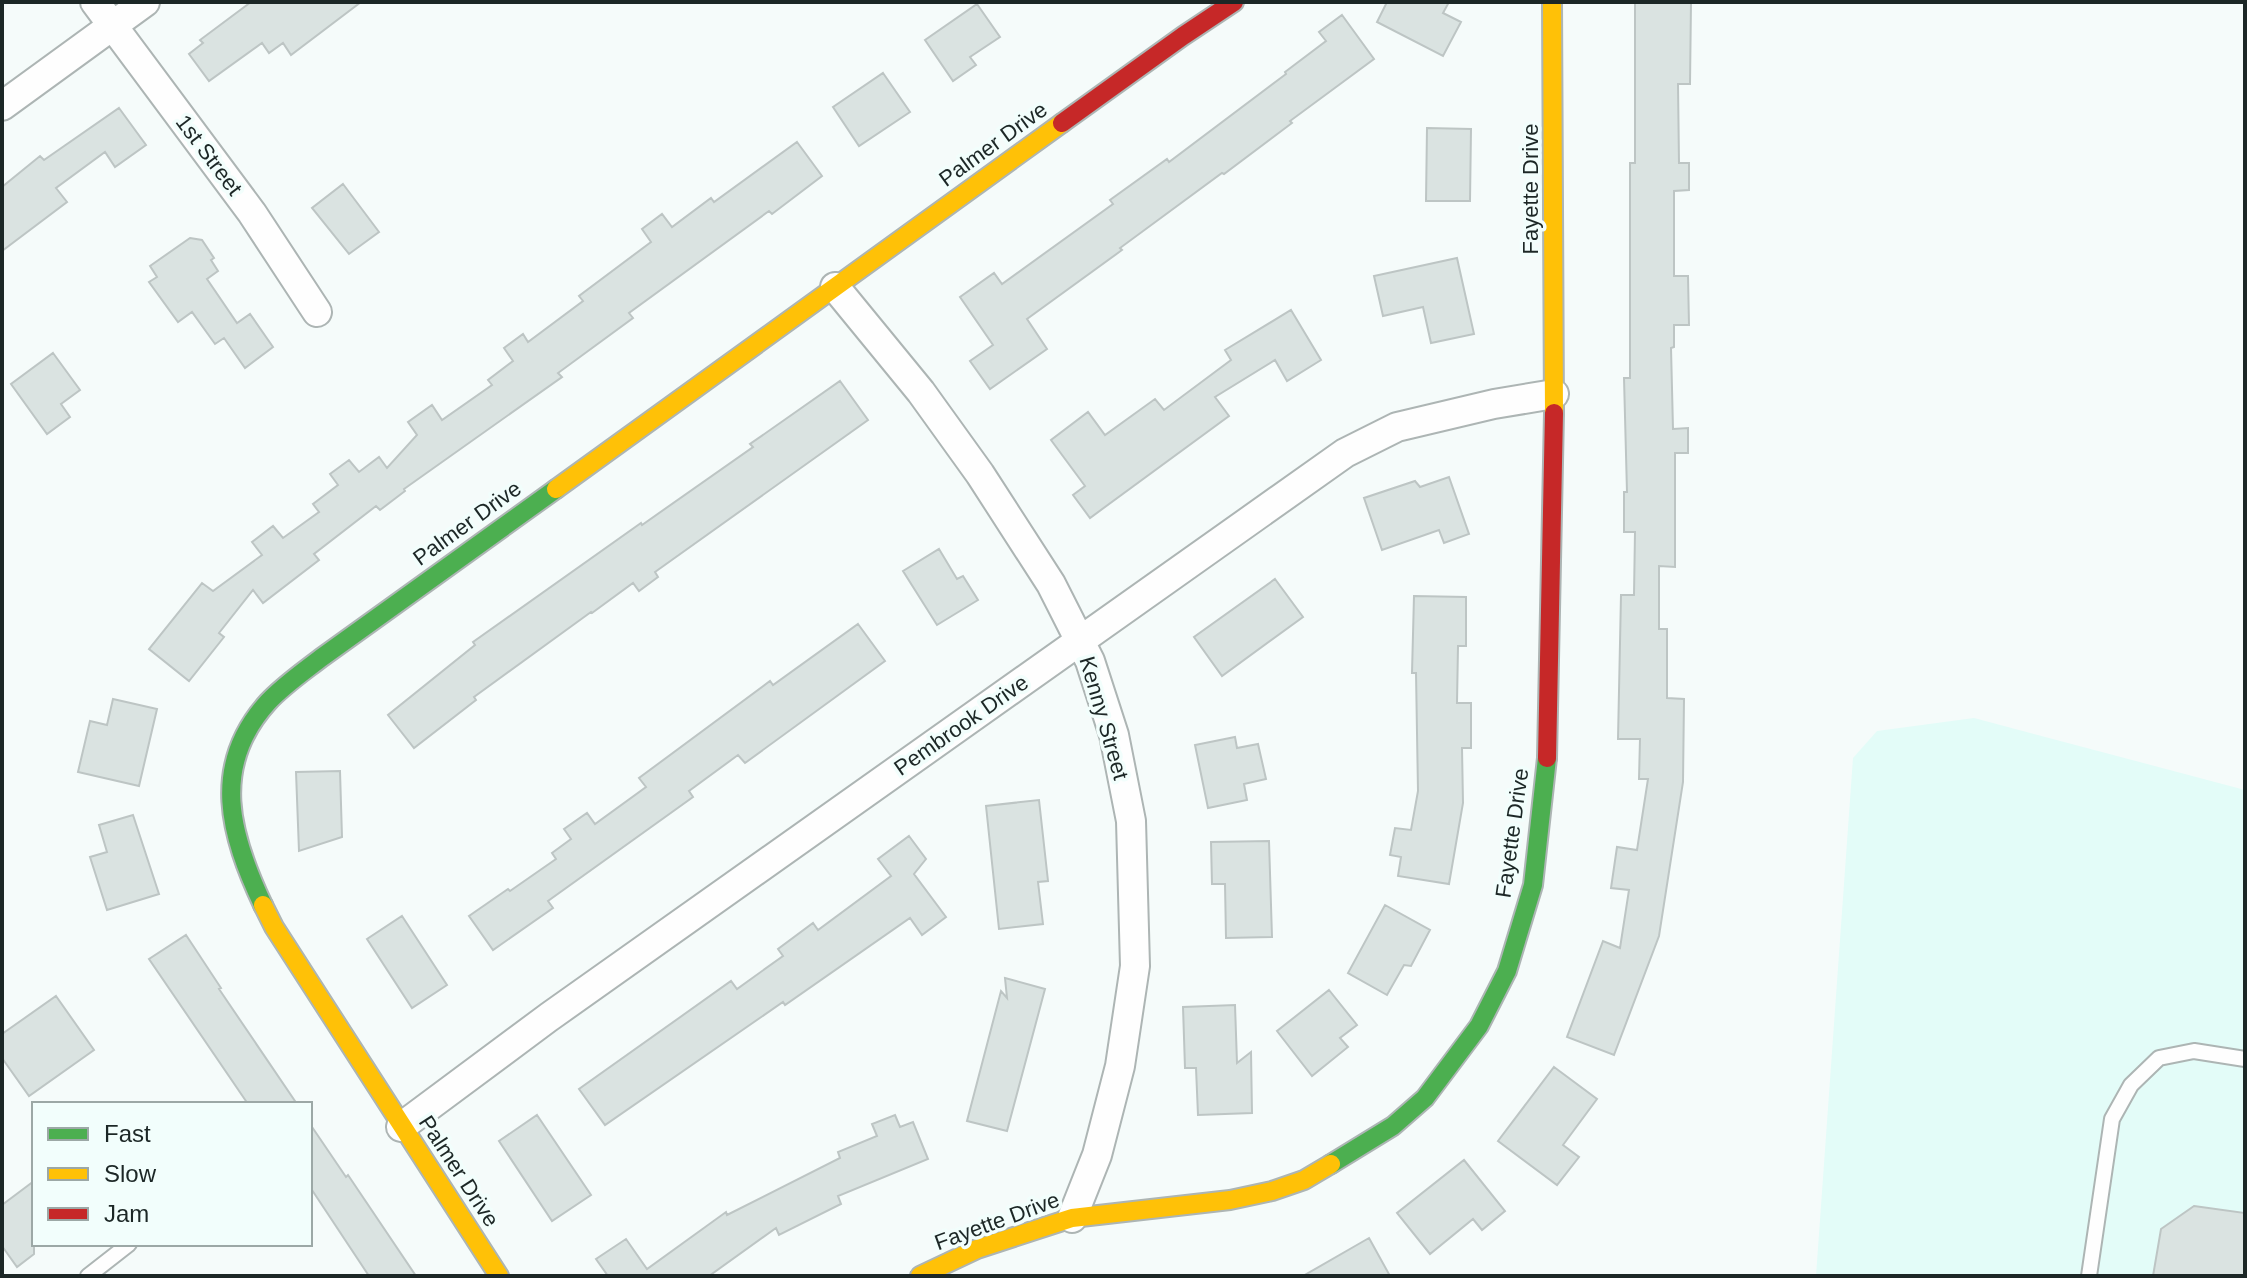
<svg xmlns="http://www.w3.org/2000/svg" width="2247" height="1278" viewBox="0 0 2247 1278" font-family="Helvetica,sans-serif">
	<rect width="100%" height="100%" fill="#f5fbfa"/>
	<path fill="#e3fcf8" d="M1974,718L2245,790V1276H1816L1853,758L1877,731Z"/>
	<path fill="#dae3e1" stroke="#bdc5c4" stroke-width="2" d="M251,2H361L291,55L283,43L269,53L262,43L209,81L189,54L203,43L200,40Z
		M1387,2H1449L1443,13L1461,22L1443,56L1377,22Z
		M1635,2H1691L1690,84H1678L1679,163H1689V190L1674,191V276H1688L1689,325H1674V347L1671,348L1673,429L1688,428V453H1675V567L1659,566V629H1667V698L1684,699L1683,782L1659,936L1614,1055L1567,1037L1603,941L1620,948L1629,890L1611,888L1617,847L1637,850L1648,779H1639L1640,739H1618L1621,595H1634L1635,532H1624V492H1627L1624,378H1630V163H1635Z
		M977,4L1000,37L970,57L976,65L953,81L925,40Z
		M1342,15L1374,59L1290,121L1292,123L1224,174L1222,173L1120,248L1122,250L1027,319L1047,349L990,389L970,361L993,345L960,297L994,273L1002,284L1113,204L1110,200L1167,159L1169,162L1286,74L1285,72L1326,41L1319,32Z
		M883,73L910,112L859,146L833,107Z
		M119,108L146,145L115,167L105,152L56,188L67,202L2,251V187L40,156L44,160Z
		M1427,128L1471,129L1470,201H1426Z
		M797,142L822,176L772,214L769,211L629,313L633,318L558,373L562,377L404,489L405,491L380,510L376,506L314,554L319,560L263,603L253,590L219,633L224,637L189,681L149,649L202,583L213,591L262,555L252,542L273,526L283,538L319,512L313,504L338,485L330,474L349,460L359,472L379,457L387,468L417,435L408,422L432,405L442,420L492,385L488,380L513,361L504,348L523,334L528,342L583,301L579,296L651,242L642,229L662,214L672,227L711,198L714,202Z
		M343,184L379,232L349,254L312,208Z
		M190,238L202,240L214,258L211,260L218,271L207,279L237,323L250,314L273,347L245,368L224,338L215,344L192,312L178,322L149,282L157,277L150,266Z
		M1457,258L1474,334L1431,343L1423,307L1383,316L1374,276Z
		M1291,310L1321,360L1287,381L1275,360L1215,397L1229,416L1090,518L1073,495L1085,486L1051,440L1088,412L1105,435L1155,399L1164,410L1231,360L1225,350Z
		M53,353L80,390L61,404L70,417L47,434L11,384Z
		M840,381L868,420L655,572L658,577L639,591L633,583L592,613L591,612L474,697L476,700L414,748L388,715L475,645L473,642L641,523L642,525L753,447L750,444Z
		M1449,477L1469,534L1444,543L1439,530L1382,550L1364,498L1415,481L1420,487Z
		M939,549L957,579L963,576L978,600L937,625L903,571Z
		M1275,579L1303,617L1222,676L1194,637Z
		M1414,596L1466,597V646H1458L1457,703H1471V748H1462L1463,803L1449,884L1398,876L1401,857L1390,855L1395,828L1411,830L1418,791L1416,673H1412Z
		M858,624L885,661L745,763L738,755L689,791L693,797L548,901L553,908L493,950L469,916L508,889L510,891L556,859L552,853L571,839L564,829L587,813L595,824L646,787L639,778L770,681L773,685Z
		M113,699L157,709L139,786L78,772L90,721L107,725Z
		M1235,737L1237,748L1258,744L1266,779L1244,784L1247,800L1208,808L1195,745Z
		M340,771L342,837L299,851L296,772Z
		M1039,800L1048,881L1038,882L1043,924L999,929L986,806Z
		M133,815L159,894L107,910L90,857L107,852L99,825Z
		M909,836L926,859L914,874L946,917L922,935L910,918L785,1005L783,1002L605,1125L579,1089L731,981L737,989L783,956L778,949L813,923L818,930L891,876L878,859Z
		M1269,841L1272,937L1226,938L1225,884H1212L1211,842Z
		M1385,905L1430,930L1411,966L1404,965L1387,995L1348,973Z
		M402,916L447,985L412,1008L367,939Z
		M186,935L221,988L219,989L297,1104H248L149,959Z
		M1005,978L1045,989L1007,1131L967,1121L1001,991L1007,998Z
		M1329,990L1357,1025L1340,1038L1348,1047L1312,1076L1277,1031Z
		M56,996L94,1050L29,1096L2,1058V1034Z
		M1235,1005L1237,1063L1251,1052L1252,1113L1198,1115L1196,1068H1185L1183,1007Z
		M1554,1067L1597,1099L1563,1145L1579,1157L1557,1185L1498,1141Z
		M537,1115L591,1195L552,1221L499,1141Z
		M895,1115L900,1127L913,1122L928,1159L838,1196L841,1204L779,1235L776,1228L709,1276H608L596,1259L626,1239L647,1269L726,1212L727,1215L840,1158L838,1152L877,1136L872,1124Z
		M310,1124L346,1177L348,1175L416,1276H369L310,1187Z
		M1464,1160L1505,1211L1482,1230L1473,1219L1430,1254L1397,1213Z
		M34,1181V1254L17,1267L2,1246V1205Z
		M2194,1206L2245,1213V1276H2153L2161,1229Z
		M1369,1238L1390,1276H1303Z"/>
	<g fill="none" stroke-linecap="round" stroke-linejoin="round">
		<defs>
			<path id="lane" d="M88,1276L129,1244
				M2089,1276L2112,1119L2131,1085L2159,1058L2194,1051L2245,1059"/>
			<path id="street" d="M95,2L252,213L317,312
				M2,106L145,2
				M835,287L921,392L980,474L1051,584L1090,661L1114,735L1131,821L1135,966L1120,1066L1097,1155L1072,1218
				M401,1127L549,1017L1345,453L1397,427L1494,404L1554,394"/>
			<path id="fast" d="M263,905C230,835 210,766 268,702C284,685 303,672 321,658L556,489
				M1331,1164L1393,1126L1425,1098L1479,1026L1507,971L1533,885L1547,758"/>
			<path id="slow" d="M1552,2L1554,413
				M556,489L1062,123
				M263,905L274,927L499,1276
				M920,1276L977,1249L1072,1218L1230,1200L1272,1191L1304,1180L1331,1164"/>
			<path id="jam" d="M1062,123L1183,36L1234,2
				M1547,758L1554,413"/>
		</defs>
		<use href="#lane" stroke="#adb5b4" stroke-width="18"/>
		<use href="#street" stroke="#adb5b4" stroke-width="32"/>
		<use href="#fast" stroke="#adb5b4" stroke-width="22"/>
		<use href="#slow" stroke="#adb5b4" stroke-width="22"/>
		<use href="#jam" stroke="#adb5b4" stroke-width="22"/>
		<use href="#lane" stroke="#fefefe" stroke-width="14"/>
		<use href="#street" stroke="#fefefe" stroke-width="28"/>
		<use href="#fast" stroke="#4caf50" stroke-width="18"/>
		<use href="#slow" stroke="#ffc107" stroke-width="18"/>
		<use href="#jam" stroke="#c62828" stroke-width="18"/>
	</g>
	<g text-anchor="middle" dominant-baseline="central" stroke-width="7" stroke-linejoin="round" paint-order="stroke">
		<g font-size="22" fill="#1c2726" stroke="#f2fefc">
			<text transform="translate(993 144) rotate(-36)">Palmer Drive</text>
			<text transform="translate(209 155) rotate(53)">1st Street</text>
			<text transform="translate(1530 189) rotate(-90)">Fayette Drive</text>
			<text transform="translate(467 523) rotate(-36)">Palmer Drive</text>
			<text transform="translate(1104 718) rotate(74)">Kenny Street</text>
			<text transform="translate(961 725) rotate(-35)">Pembrook Drive</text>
			<text transform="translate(1512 833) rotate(-82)">Fayette Drive</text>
			<text transform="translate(459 1171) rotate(57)">Palmer Drive</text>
			<text transform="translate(997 1221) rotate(-20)">Fayette Drive</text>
		</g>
	</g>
	<rect width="2247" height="1278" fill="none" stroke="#1c2726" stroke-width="8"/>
	<rect x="32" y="1102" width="280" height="144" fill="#f2fefc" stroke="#9ca8a6" stroke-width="2"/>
	<rect x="48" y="1128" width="40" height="12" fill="#4caf50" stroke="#9ca8a6" stroke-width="2"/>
	<text x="104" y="1142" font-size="24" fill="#1c2726">Fast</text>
	<rect x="48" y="1168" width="40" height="12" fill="#ffc107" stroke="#9ca8a6" stroke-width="2"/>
	<text x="104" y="1182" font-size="24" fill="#1c2726">Slow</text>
	<rect x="48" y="1208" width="40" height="12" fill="#c62828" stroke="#9ca8a6" stroke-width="2"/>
	<text x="104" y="1222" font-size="24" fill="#1c2726">Jam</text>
</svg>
